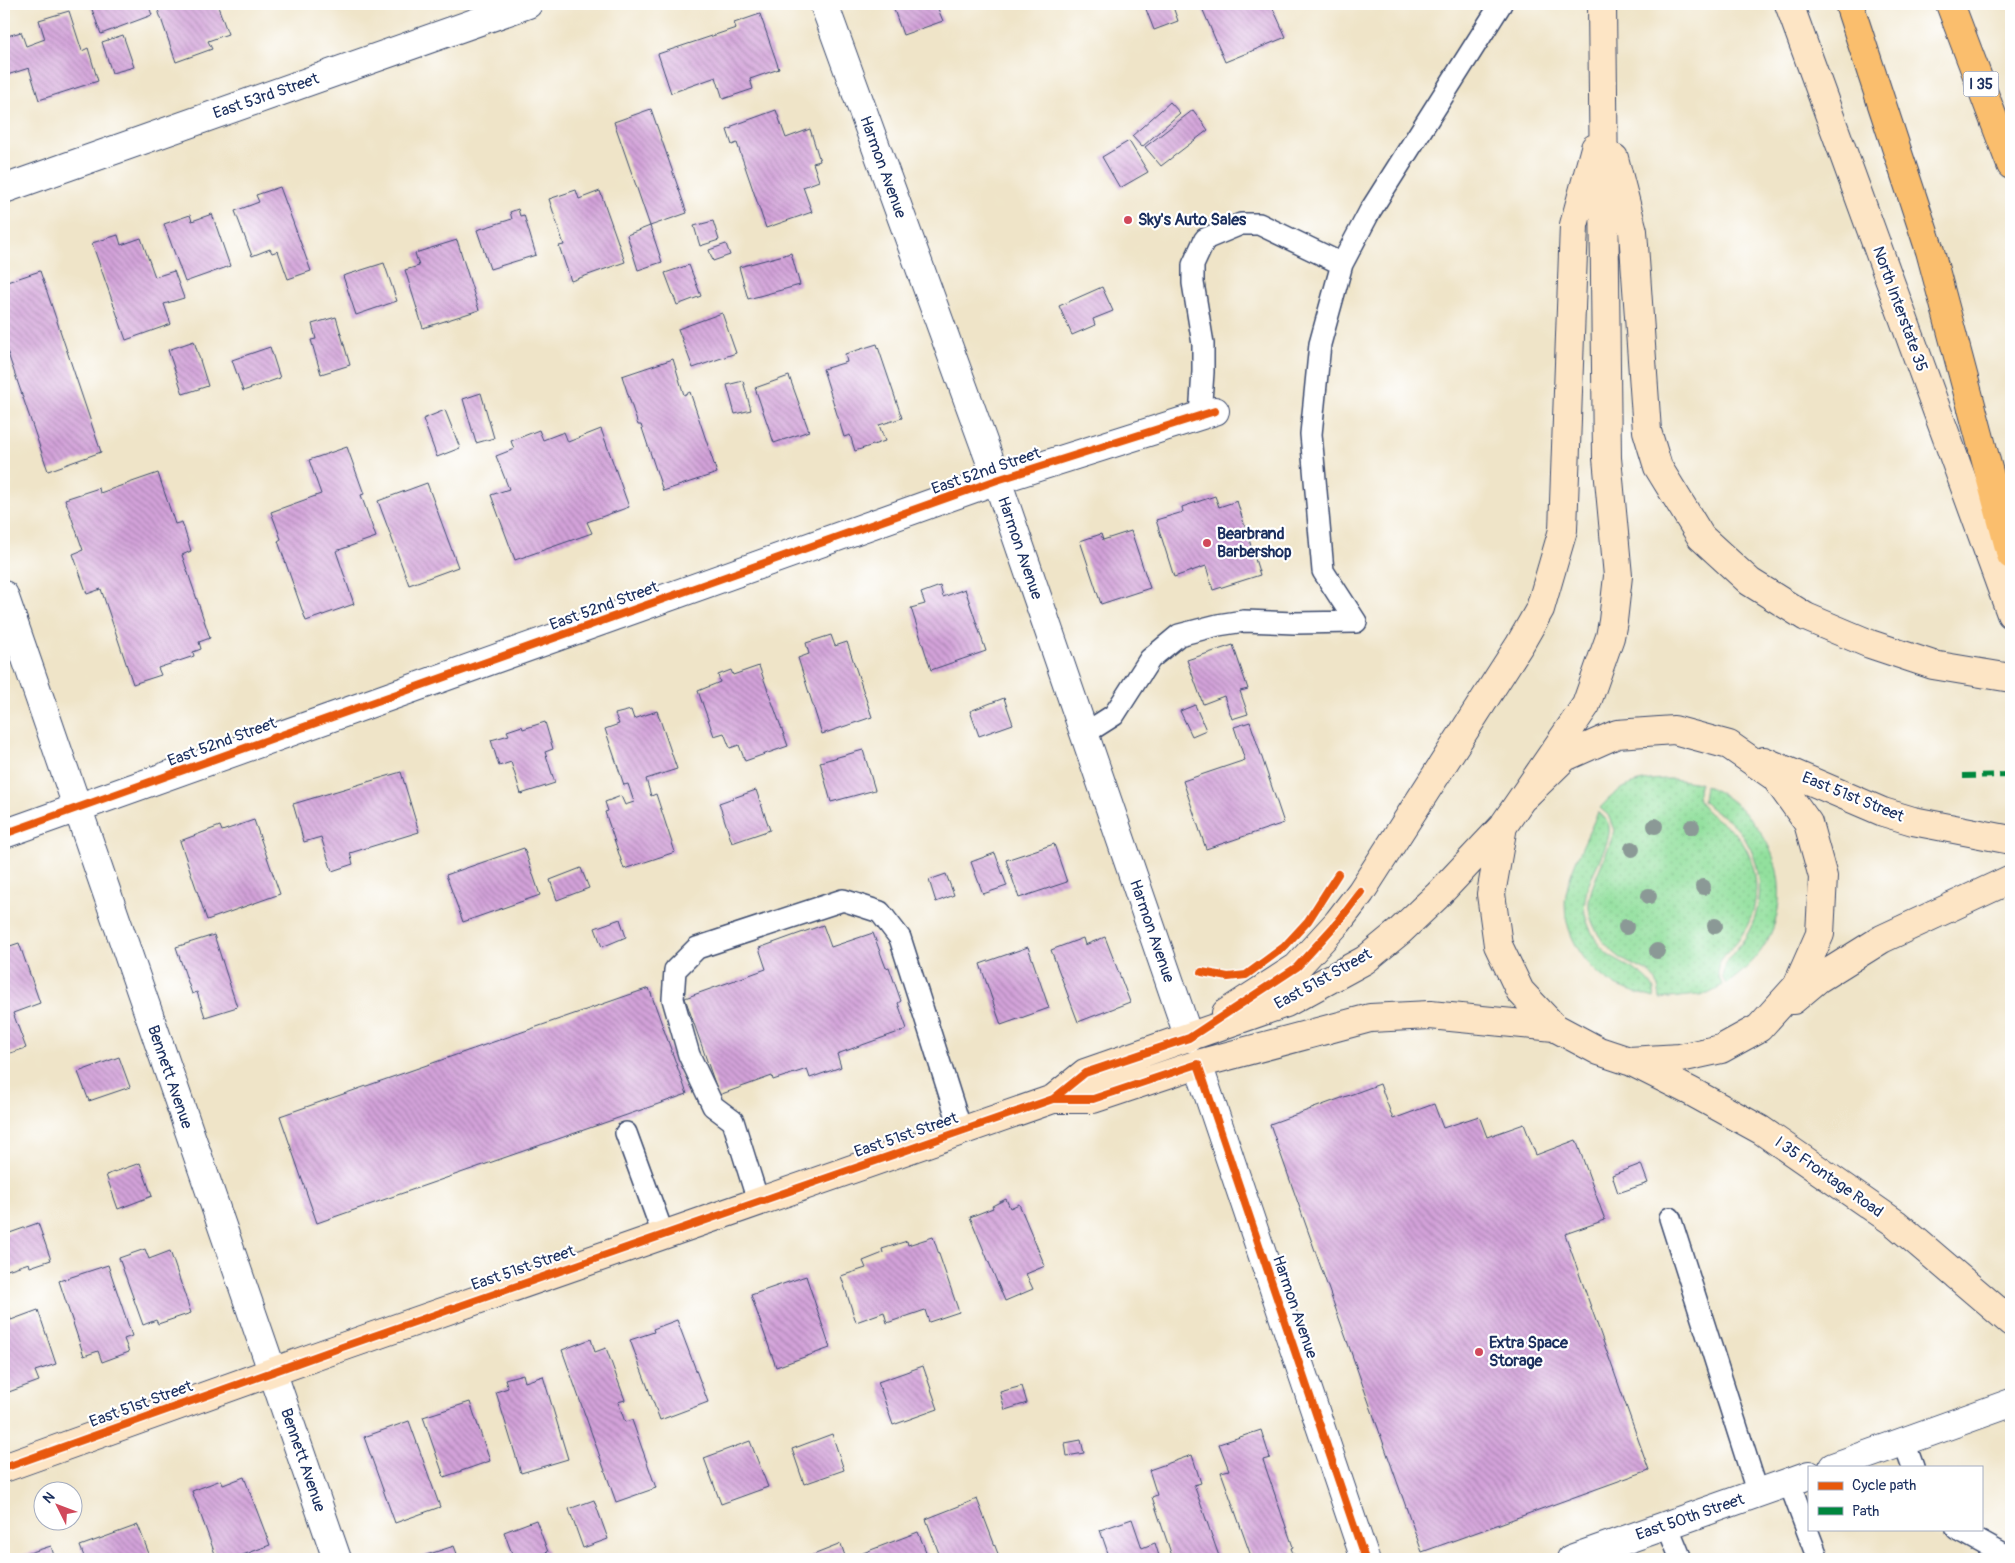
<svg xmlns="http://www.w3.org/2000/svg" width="2015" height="1563" viewBox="0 0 2015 1563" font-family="Pangolin,sans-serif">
	<defs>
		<pattern id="grass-dots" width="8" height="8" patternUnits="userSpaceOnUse" patternTransform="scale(1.25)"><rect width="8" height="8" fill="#92e09d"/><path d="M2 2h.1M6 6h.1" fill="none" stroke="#7dc08a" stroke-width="1.8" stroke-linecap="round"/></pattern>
		<pattern id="building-back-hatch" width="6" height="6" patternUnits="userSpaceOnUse" patternTransform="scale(1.25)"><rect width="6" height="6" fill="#d3a2d9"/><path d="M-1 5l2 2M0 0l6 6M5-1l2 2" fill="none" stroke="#aa84b3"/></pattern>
	</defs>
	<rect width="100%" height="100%" fill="#fff"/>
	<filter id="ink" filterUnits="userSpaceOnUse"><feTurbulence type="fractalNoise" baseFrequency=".02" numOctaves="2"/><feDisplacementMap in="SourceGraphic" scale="10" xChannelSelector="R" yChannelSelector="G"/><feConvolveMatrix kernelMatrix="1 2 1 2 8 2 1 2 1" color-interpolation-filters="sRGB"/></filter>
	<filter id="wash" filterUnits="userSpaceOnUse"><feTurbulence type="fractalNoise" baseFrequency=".0096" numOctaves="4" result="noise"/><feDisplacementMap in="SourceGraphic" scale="20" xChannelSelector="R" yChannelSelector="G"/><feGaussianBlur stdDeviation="1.12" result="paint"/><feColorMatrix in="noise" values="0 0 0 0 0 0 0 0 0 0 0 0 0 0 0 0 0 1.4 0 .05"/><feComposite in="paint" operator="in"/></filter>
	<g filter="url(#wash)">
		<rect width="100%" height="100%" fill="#efe4c8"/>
		<path fill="url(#grass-dots)" stroke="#56887e" d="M1673,779L1700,783C1690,810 1720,818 1736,834C1746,845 1753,862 1755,876C1759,903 1751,926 1733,946C1727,953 1719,959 1718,968C1716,974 1720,980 1723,986L1708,994L1660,999C1659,990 1658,981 1651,974C1644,969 1634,966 1627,962C1608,951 1590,929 1589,907C1587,889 1610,851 1614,830L1608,815L1600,808C1623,782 1640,779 1673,779Z
			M1705,785C1790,825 1809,930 1726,984L1722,976C1726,955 1740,949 1749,931C1769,894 1760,846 1727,819C1719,813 1710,809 1703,801Z
			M1598,812C1602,815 1606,819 1608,823C1617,844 1576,885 1586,918C1590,931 1597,944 1607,954C1622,966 1659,976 1654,998C1641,994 1629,991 1617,986C1585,970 1560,930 1566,894C1571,866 1587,838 1598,812Z"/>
		<g id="blocks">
			<path fill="url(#building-back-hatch)" d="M90,4H148L152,15L101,34Z
				M156,4H217L228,34L208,41L212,49L176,62Z
				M892,4H936L943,21L903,35Z
				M1144,4H1172L1178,21L1154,30Z
				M1212,4H1271L1286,37L1225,62L1202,8Z
				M69,11L82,51L88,48L98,81L39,100L29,68L4,76V37L21,32L26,46L45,39L39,20Z
				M760,14L779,69L750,79L753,89L723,99L716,77L671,93L658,54L736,28L734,23Z
				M123,35L134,67L112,73L102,42Z
				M1170,102L1180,113L1142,147L1132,136Z
				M651,109L687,213L650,226L614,122Z
				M776,110L786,138L810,129L820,161L813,163L819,181L803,187L812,212L766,228L737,143L732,145L727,130L732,128V126Z
				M1193,110L1208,130L1161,166L1145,147Z
				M1129,141L1148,172L1120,188L1102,157Z
				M280,187L311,271L288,279L278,251L272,253L270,249L252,256L235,211L259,202L256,195Z
				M576,190L579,199L600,191L625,262L571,281L559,246L564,245L549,199Z
				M518,209L520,216L524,215L536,255L490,269L477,230L512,219L510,212Z
				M212,214L230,266L185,282L164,224L190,215L192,221Z
				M713,221L719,240L700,246L694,226Z
				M650,226L662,262L638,270L627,235Z
				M118,235L121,245L141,238L155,277L174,271L184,298L164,304L171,324L126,340L92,243Z
				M457,240L479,310L423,328L405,270L419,266L415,253Z
				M726,244L730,255L713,261L709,250Z
				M791,253L800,285L748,299L739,267Z
				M384,263L397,301L356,315L343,276Z
				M689,265L701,296L677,305L665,273Z
				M40,271L101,452L48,471L4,342V283Z
				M1102,287L1113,311L1093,319L1095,325L1072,335L1059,306Z
				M722,313L736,353L693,368L678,329Z
				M336,317L350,365L321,374L311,340L316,339L312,324Z
				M194,341L208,386L183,394L168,350Z
				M877,344L902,418L879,425L885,441L855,451L850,435L844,437L823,369L847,362L845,354Z
				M270,347L280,378L243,391L232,360Z
				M673,359L684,395L690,392L717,473L663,491L641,425H638L622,376Z
				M789,376L809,431L774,443L755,388Z
				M743,381L751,410L735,414L727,385Z
				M481,393L494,438L476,443L463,399Z
				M445,410L460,448L437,457L423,419Z
				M601,429L629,507L587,522L592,533L515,560L491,495L509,489L496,456L514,449L511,441L539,430L543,440L564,432L568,442Z
				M347,447L364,494L361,495L376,537L336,551L354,604L306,621L278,541L281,539L271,512L321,494L309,460Z
				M158,473L175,524L182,522L191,551L182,555L210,638L199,642L201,649L193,652L194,656L158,668L161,675L133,684L101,589L87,594L73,554L83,550L65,499L99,488L100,493Z
				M427,483L458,567L409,585L378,501Z
				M1215,496L1219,507L1237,501L1260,575L1213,590L1206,566L1174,577L1156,520L1183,512L1182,507Z
				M1131,531L1150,588L1101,604L1080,541L1101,534L1103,540Z
				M940,586L943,597L965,589L986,651L931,670L911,608L925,604L921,593Z
				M831,635L835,646L847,642L872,717L822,734L798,658L809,654L806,643Z
				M1233,645L1248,689L1240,691L1248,714L1232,719L1224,696L1203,704L1187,660Z
				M759,666L788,746L745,761L739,745L730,748L724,733L714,736L698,691L720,682L718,675L731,670L733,675Z
				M1004,698L1013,724L979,736L970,711Z
				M1195,705L1206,730L1192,736L1180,711Z
				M631,710L634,719L657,711L677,769L646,779L651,796L656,794L675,852L624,869L605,812L608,811L605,802L621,796L625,805L634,802L628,784L624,785L605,729L619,724L615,714Z
				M545,722L553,749L545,752L555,783L521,794L511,762L499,766L491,740L509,735L507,731L522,726L523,729Z
				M1250,722L1284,823L1206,849L1183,781L1245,760L1234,727Z
				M863,750L875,790L831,802L820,762Z
				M401,772L419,832L350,853L353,864L332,871L321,837L304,842L293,804Z
				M756,790L770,830L732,843L719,803Z
				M254,820L280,894L207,920L180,841L220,826L222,831Z
				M1054,844L1067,882L1019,898L1006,860Z
				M524,848L540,895L463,922L446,875Z
				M995,853L1007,886L983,894L971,862Z
				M581,868L589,888L557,900L550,880Z
				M946,874L954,895L936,902L929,880Z
				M620,919L626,937L602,947L595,928Z
				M823,925L831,947L873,933L886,968L889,967L901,1001L898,1003L907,1029L837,1054L841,1067L810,1078L807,1069L773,1080L772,1076L719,1095L685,998L766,969L759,948Z
				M214,935L237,1007L205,1017L197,992L192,994L176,947Z
				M1105,937L1130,1002L1078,1022L1051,950L1083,938L1085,945Z
				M19,943L40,1003L13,1013L26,1048L4,1055V948Z
				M1028,947L1049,1008L1001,1025L980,964Z
				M649,988L687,1094L317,1223L280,1116Z
				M119,1057L130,1087L89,1101L78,1072Z
				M1380,1084L1393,1119L1434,1104L1443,1128L1479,1116L1487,1137L1524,1124L1536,1155L1576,1140L1605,1220L1565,1234L1649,1470L1422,1552L1270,1124Z
				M140,1163L152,1196L118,1209L106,1175Z
				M1641,1164L1648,1183L1618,1193L1612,1175Z
				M1006,1199L1010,1208L1019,1204L1045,1266L1026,1274L1033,1289L1005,1301L970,1217L993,1208L992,1206Z
				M38,1223L51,1260L30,1267L29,1263L4,1271V1235Z
				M933,1237L959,1312L929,1322L925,1310L887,1323L884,1312L856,1322L841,1276L866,1268L863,1261L883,1253L882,1249L907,1241L908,1245Z
				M145,1249L149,1259L170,1251L191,1313L158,1324L156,1320L143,1325L119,1258Z
				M108,1265L132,1336L124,1339L129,1352L102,1362L98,1351L84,1356L59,1281Z
				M806,1276L830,1348L776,1367L751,1295Z
				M6,1307L11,1320L38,1310L56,1364L35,1371L39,1381L6,1393L4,1388V1308Z
				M677,1320L708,1402L660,1420L630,1340L654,1332L653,1329Z
				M591,1339L595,1352L606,1348L625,1400L618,1402L625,1422L632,1420L656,1488L616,1502L562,1350Z
				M923,1366L938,1409L893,1425L878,1382Z
				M523,1374L525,1382L543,1376L568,1459L521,1473L496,1392L508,1388L505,1379Z
				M1022,1386L1027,1403L1005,1410L1000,1392Z
				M470,1402L490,1461L444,1477L423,1417Z
				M409,1421L440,1507L395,1523L364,1437Z
				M1261,1430L1270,1458L1263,1460L1293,1547L1291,1548L1295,1559H1252L1221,1472L1229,1470L1219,1444Z
				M832,1434L844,1470L804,1484L792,1449Z
				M1081,1440L1084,1453L1067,1456L1065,1443Z
				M750,1441L768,1487L721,1504L704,1458Z
				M1192,1455L1201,1483L1194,1485L1220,1559H1173L1152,1497L1157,1495L1149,1470Z
				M244,1477L270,1545L232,1559H202L215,1554L192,1491L221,1480L223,1485Z
				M977,1499L1000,1559H941L926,1519Z
				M594,1500L608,1539L583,1548L569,1509Z
				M1132,1519L1142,1548L1155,1543L1160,1559H1110L1100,1530Z
				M536,1520L548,1552L528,1559H514L504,1532Z
				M138,1525L151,1559H85L80,1546Z
				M918,1532L929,1559H865L863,1553Z
				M841,1544L846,1559H803Z
				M51,1546L55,1559H10Z
				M454,1546L459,1559H414Z"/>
		</g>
	</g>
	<g filter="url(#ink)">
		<use href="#blocks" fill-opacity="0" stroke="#3b4a6e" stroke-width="1"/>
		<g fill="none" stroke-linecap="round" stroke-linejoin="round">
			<defs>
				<path id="service" d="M1200,416L1203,372V344L1193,283V265L1205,239L1241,224H1259L1342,264
					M1356,622L1323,571L1311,434L1320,344L1342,264L1370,211L1501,4
					M1084,734L1114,715L1150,659L1179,635L1218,625L1244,621L1294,623L1356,622
					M626,1133L663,1234
					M758,1201L733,1121L713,1106L689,1055L673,999L675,970L697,948L843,900L880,912L900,938L961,1130
					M1670,1218L1758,1494
					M1904,1442L1913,1467
					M1789,1482L1818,1559
					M1667,1525L1681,1559
					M1957,1529L2011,1559"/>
				<path id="minor" d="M824,4L997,480L1189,1038
					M4,189L528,4
					M4,595L337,1559
					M4,834L997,480L1215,411
					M1198,1064L1365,1559
					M1833,1467L2011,1403
					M1571,1559L1809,1475"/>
				<path id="secondary" d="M1789,4L2011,614
					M1614,158L1633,231L1647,431L1658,467L1701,537L1750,582L1806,617L1870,644L1933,665L2011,678
					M1764,761L1883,812L1913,821L2011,840
					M1524,797L1565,757L1617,734L1674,730L1729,745L1775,777L1808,823L1823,877L1820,934L1797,986L1759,1028L1721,1049L1680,1058L1629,1061L1599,1051L1554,1027L1520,991L1498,945L1491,894L1503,826L1586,705L1610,637L1613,621L1618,576L1607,458L1602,4
					M1793,1000L1818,979L1882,939L2011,879
					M1226,1013L1297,967L1338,922L1361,892L1520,644L1540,609L1563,530L1574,225L1595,148
					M1632,1062L1690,1091L1761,1130L1895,1223L2011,1322
					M1053,1099H1093L1198,1064L1370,1018L1430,1015L1554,1027
					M4,1468L328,1352L1053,1099L1085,1073L1286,1003L1365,960L1399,932L1437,896L1503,826"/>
				<path id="motorway" d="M1849,4L1930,251L2011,555
					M1950,4L2011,165"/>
			</defs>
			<use href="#service" stroke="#3b4a6e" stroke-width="24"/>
			<use href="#minor" stroke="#3b4a6e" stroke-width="30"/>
			<use href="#secondary" stroke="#3b4a6e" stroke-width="30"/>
			<use href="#motorway" stroke="#3b4a6e" stroke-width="30"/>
			<use href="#service" stroke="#fff" stroke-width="21"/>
			<use href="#minor" stroke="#fff" stroke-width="28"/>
			<use href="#secondary" stroke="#fde5c5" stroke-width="28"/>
			<use href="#motorway" stroke="#fabe6d" stroke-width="28"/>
			<path stroke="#00873e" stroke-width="6" stroke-dasharray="12 6" stroke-linecap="butt" d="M1963,776L2011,775"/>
			<defs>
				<path id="cycleway" d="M4,834L997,480L1215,411
					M1202,972L1228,977L1246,975L1284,947L1308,921L1338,874
					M1053,1099H1093L1198,1064L1365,1559
					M4,1468L328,1352L1053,1099L1085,1073L1189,1038L1297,967L1338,922L1361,892"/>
			</defs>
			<use href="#cycleway" stroke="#fff" stroke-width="11"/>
			<use href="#cycleway" stroke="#e8590c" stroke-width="8"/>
		</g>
		<g fill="#8b9996">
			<circle cx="1655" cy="826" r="8"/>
			<circle cx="1692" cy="827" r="8"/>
			<circle cx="1632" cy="849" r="8"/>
			<circle cx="1703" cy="887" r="8"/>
			<circle cx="1649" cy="896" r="8"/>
			<circle cx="1715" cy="926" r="8"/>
			<circle cx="1626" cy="927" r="8"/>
			<circle cx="1657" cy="951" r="8"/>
		</g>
	</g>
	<g fill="#d1495b" stroke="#fff" stroke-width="2">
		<circle cx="1128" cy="220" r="5"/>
		<circle cx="1207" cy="543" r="5"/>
		<circle cx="1479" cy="1352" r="5"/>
	</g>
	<g text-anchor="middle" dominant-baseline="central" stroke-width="4.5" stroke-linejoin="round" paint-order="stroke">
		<rect fill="#fff" stroke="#5f6d8e" stroke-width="1" x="1963.5" y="71.5" width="35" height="25" rx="4"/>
		<g font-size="15" font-weight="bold" fill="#1b2f5e">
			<text x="1981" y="84">I 35</text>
		</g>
		<g font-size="16" fill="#1b2f5e" stroke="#fff">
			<text transform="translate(266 96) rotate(-19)">East 53rd Street</text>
			<text transform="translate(883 167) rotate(70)">Harmon Avenue</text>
			<text transform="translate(1900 309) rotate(70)">North Interstate 35</text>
			<text transform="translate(986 471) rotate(-19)">East 52nd Street</text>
			<text transform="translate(1020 548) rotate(71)">Harmon Avenue</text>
			<text transform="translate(604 606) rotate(-20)">East 52nd Street</text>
			<text transform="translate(222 742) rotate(-20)">East 52nd Street</text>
			<text transform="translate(1853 797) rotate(22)">East 51st Street</text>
			<text transform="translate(1152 931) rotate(71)">Harmon Avenue</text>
			<text transform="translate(1323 979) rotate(-29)">East 51st Street</text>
			<text transform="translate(170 1077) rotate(71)">Bennett Avenue</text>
			<text transform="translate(906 1135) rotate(-19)">East 51st Street</text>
			<text transform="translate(1829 1177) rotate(35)">I 35 Frontage Road</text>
			<text transform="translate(523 1268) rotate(-19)">East 51st Street</text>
			<text transform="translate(1295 1307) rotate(71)">Harmon Avenue</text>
			<text transform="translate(141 1404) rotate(-20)">East 51st Street</text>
			<text transform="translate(303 1460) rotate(71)">Bennett Avenue</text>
			<text transform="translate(1690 1517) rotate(-19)">East 50th Street</text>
		</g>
		<g font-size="16" font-weight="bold" fill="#1b2f5e" stroke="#fff" text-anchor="start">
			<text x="1138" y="220">Sky's Auto Sales</text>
			<text x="1217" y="534">Bearbrand<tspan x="1217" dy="18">Barbershop</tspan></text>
			<text x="1489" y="1343">Extra Space<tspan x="1489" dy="18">Storage</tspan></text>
		</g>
	</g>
	<rect width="2015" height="1563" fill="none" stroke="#fff" stroke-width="20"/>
	<rect x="1808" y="1466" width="175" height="65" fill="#ffffff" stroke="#a4acbf"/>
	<rect x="1818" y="1482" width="25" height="8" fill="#e8590c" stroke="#a4acbf"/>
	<text x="1852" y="1490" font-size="15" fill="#1b2f5e">Cycle path</text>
	<rect x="1818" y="1507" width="25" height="8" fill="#00873e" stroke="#a4acbf"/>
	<text x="1852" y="1516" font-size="15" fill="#1b2f5e">Path</text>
	<g transform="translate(58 1506) rotate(312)"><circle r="24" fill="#ffffff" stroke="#a4acbf"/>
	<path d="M0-4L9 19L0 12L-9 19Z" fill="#d1495b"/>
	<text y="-8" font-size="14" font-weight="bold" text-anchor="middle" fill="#1b2f5e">N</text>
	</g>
</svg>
